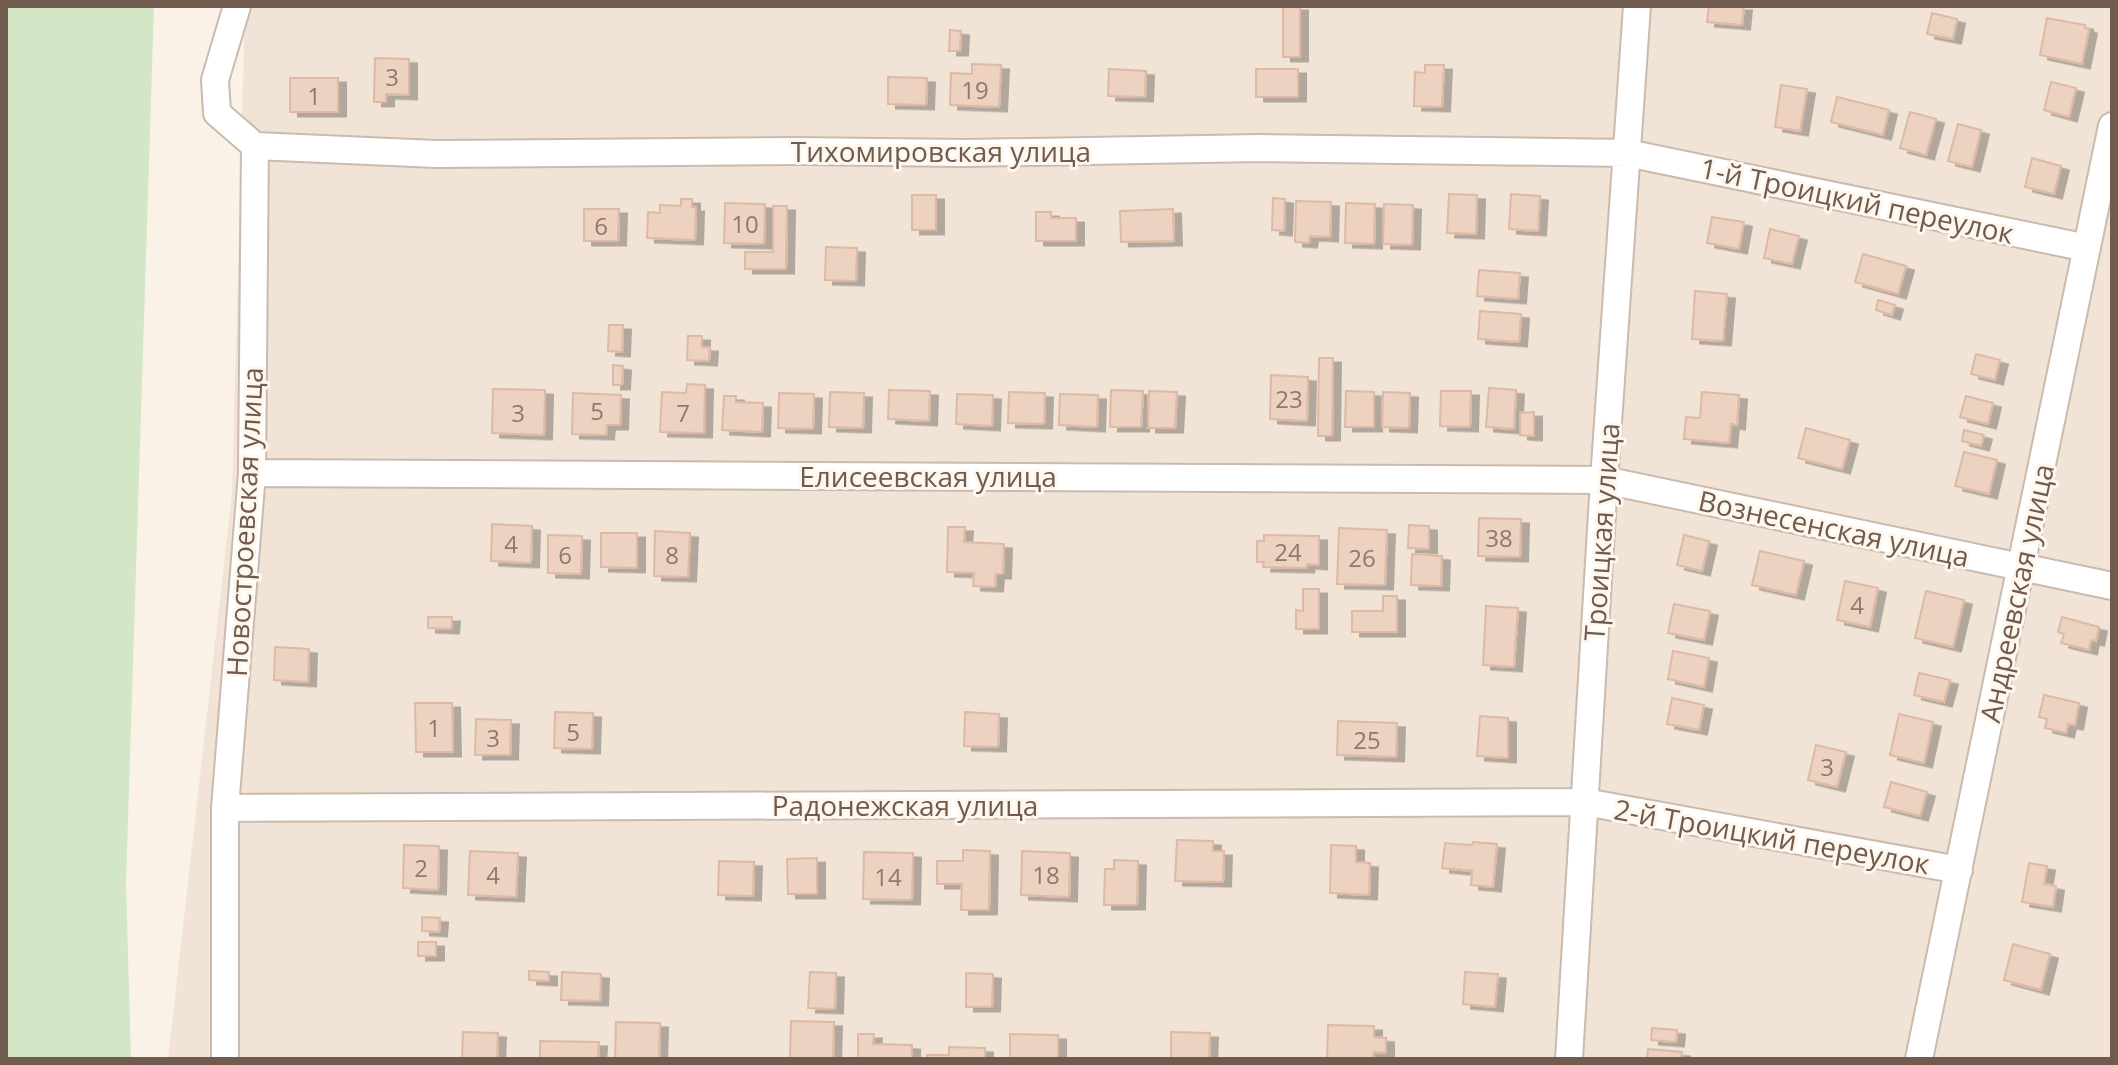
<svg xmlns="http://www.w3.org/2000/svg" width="2118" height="1065" viewBox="0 0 2118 1065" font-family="'Open Sans',sans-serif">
	<defs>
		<filter id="shadow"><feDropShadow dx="8" dy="4.5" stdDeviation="0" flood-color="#0004"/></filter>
	</defs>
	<rect width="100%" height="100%" fill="#faf2e7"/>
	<path fill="#f1e4d6" d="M245,6H2112V1059H168L232,493Z"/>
	<path fill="#d3e6c6" d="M6,6H154L126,882L131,1059H6Z"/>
	<path fill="#edd2c1" stroke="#deb9a3" stroke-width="2" filter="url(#shadow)" d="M1283,6H1300V57H1283Z
		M1709,6H1744L1742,25L1707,22Z
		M1932,13L1957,19L1953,39L1927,34Z
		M2047,18L2085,25V28L2089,29L2082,64L2040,55Z
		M950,30L961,31L960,51H949Z
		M375,58L409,59V95L386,94V102H374Z
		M972,64L1001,65L999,107L950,105L951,73L972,74Z
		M1425,65H1444L1442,107L1414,106L1415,72L1425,73Z
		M1109,69L1146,71L1145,97L1108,96Z
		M1256,69H1298V97H1256Z
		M888,77L927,78L926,105L888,104Z
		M290,78H338V112H290Z
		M2051,82L2076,88L2069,117L2044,110Z
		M1781,85L1807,89L1800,131L1775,127Z
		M1837,97L1889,110L1883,135L1831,122Z
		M1910,112L1936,119L1926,155L1900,148Z
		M1958,124L1981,130L1972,167L1948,161Z
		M2032,158L2061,166L2054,194L2025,187Z
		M1449,194L1477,195L1476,234L1447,233Z
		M1511,194L1540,196L1538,231L1509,229Z
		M912,195H936V230H912Z
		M1273,198L1285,199L1284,231L1272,230Z
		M681,199H692V207H696L695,240L647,238L648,212L660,213V205L681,206Z
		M1296,201L1331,202L1330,237L1310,236L1309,243L1295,242Z
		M725,203L765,204L764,244L724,243Z
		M1346,203L1375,204L1374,244L1345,243Z
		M1384,204L1413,205L1412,245L1383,244Z
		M773,206H787L786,269H745V252H773Z
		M584,209H619L618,241H584Z
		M1173,209L1174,241L1121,242L1120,211Z
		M1036,212H1051V218H1076V241H1036Z
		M1712,217L1744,222L1739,249L1707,243Z
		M1770,229L1799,236L1792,264L1764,258Z
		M826,247L857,248L856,281L825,280Z
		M1863,254L1906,266L1898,294L1855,282Z
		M1479,270L1520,273L1518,299L1477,296Z
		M1695,291L1727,294L1723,341L1692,339Z
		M1878,300L1895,305L1892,315L1876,310Z
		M1480,311L1521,314L1519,342L1478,339Z
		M609,325H623L622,352L608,351Z
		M688,336H702V347H710L709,361L687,360Z
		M1976,354L2000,360L1995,380L1971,374Z
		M1319,358H1333L1332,436H1318Z
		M613,365L623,366L622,385H613Z
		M1271,375L1308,377L1307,421L1270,419Z
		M687,384L705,385L704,433L660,432L662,392L686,393Z
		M1489,388L1516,390L1514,429L1486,427Z
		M493,389L545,390L544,435L492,433Z
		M889,390L930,391L929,421L888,419Z
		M1111,390L1143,391L1141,427H1110Z
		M1149,391L1177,392L1175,428H1148Z
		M1346,391L1374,392V427H1345Z
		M1441,391H1471L1470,427L1440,426Z
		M830,392L864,393L863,428L829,427Z
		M1009,392L1045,393L1044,424L1008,423Z
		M1383,392L1410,393L1409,428L1382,427Z
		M1702,392L1739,395L1737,425L1731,424L1729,443L1684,439L1686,417L1700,418Z
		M573,393L621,395L620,425H607L606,435L572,434Z
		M779,393L814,394L813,429L778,428Z
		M957,394L993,395L992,426L956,424Z
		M1060,394L1098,395L1097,427L1059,425Z
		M724,396H736V402L763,403L762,432L722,430Z
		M1966,396L1993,403L1988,424L1960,417Z
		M1534,412V436L1520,435V413Z
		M1806,428L1850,440L1842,469L1798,458Z
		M1964,430L1984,435L1981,446L1962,441Z
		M1964,452L1997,460L1989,494L1955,486Z
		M1479,518L1521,519L1520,557L1478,556Z
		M492,524L532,526L531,563L491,561Z
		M1409,525L1429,526V549L1408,548Z
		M948,527H965L964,542L1004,544L1003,574H996L995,587L973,586L974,573L947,572Z
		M1339,528L1387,530L1385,585L1337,584Z
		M655,531L690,533L688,577L654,576Z
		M601,533H637V568L601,567Z
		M548,535L582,536L581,574L548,573Z
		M1264,535L1319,536V565L1307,564L1306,568L1263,567L1264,562H1257V541H1264Z
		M1684,535L1709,541L1702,571L1677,565Z
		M1760,551L1804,561L1796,595L1752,585Z
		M1412,554L1442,556L1441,586L1411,585Z
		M1845,581L1878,588L1870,627L1837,620Z
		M1303,589H1319V629H1296V610L1303,611Z
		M1926,591L1964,600L1953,647L1915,638Z
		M1383,596H1397V632H1352V611H1383Z
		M1674,604L1710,611L1704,640L1668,633Z
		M1486,606L1518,608L1514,667L1483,665Z
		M428,617H452L451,629L428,628Z
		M2062,617L2099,627L2096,641L2091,640L2089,650L2061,643L2064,634L2058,632Z
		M275,647L309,649L308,682L274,680Z
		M1673,651L1709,658L1704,687L1668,679Z
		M1919,673L1950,680L1944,702L1914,695Z
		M2044,695L2079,703L2075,725L2068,724L2066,733L2045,728L2047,719L2039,717Z
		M1672,698L1704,705L1699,730L1667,724Z
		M415,703H452L453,752H416Z
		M555,712L593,713L592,749L554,748Z
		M965,712L999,714L998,747L964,746Z
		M1899,714L1933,722L1924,763L1890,755Z
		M1480,716L1508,718V758L1477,756Z
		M476,719L511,720L510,755H475Z
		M1338,721L1397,723L1396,757L1337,755Z
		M1816,745L1846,752L1837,787L1808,780Z
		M1891,782L1927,792L1920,816L1884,807Z
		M1177,840L1213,841V851H1224L1223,882L1175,881Z
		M1473,842L1497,844L1493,887L1471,885L1472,871L1442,868L1445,843L1472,845Z
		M404,845L439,846L438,890L403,888Z
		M1331,845L1356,846V862L1370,863L1369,895L1330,893Z
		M963,850L990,851L989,910H961L962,884H937V861H963Z
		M470,851L518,853L516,897L468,895Z
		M1022,851L1070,853L1069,897L1021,895Z
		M864,852L913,853L912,900L863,899Z
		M817,858V894H788L787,859Z
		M1114,860L1138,861L1137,905H1104L1105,869H1114Z
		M719,861L754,862L753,896L718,895Z
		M2029,863L2047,866L2044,884L2056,886L2053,907L2022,902Z
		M422,917L440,918L439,932L422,931Z
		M418,942H436V956H418Z
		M2013,944L2050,954L2041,990L2004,980Z
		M529,971L549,972V981L529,980Z
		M562,972L601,974L600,1001L561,1000Z
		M810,972L836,973L835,1009L808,1008Z
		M1465,972L1498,974L1495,1007L1463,1004Z
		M966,973L993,974L992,1007H966Z
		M791,1021L834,1022L833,1059H790Z
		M616,1022L660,1023L659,1059H615Z
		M1328,1025L1374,1026V1037L1386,1038V1053L1374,1052L1373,1059H1327Z
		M1652,1028L1677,1030L1676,1042L1651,1040Z
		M463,1032L498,1033L497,1059H462Z
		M1171,1032L1210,1033L1209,1059H1171Z
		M858,1034H874L873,1044L912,1045V1059H858Z
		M1010,1034L1058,1035V1059H1010Z
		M540,1041L599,1042L598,1059H540Z
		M949,1047L985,1048V1059H927V1055H949Z
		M1648,1049L1682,1052L1681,1059H1647Z"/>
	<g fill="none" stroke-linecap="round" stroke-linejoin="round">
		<defs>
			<path id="minor" d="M255,146L436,154L796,151L965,153L1260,148L1627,153L2087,248
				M252,473L1604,480L2112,586
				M225,808L1585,802L1959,870
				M225,1059V808L252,473L255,146L217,113L215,80L237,6
				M1569,1059L1604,480L1637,6
				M1919,1059L2112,126"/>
		</defs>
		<use href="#minor" stroke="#cbbaae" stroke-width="30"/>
		<use href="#minor" stroke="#fff" stroke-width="26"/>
	</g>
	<g text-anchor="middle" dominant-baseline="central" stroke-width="6" stroke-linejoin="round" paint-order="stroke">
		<g font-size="24" fill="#90786b">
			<text x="392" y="76">3</text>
			<text x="975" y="89">19</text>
			<text x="314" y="95">1</text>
			<text x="745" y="223">10</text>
			<text x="601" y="225">6</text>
			<text x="1289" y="398">23</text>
			<text x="597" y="410">5</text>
			<text x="518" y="412">3</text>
			<text x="683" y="412">7</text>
			<text x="1499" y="537">38</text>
			<text x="511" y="543">4</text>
			<text x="1288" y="551">24</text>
			<text x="565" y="554">6</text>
			<text x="672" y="554">8</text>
			<text x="1362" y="557">26</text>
			<text x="1857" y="604">4</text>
			<text x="434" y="727">1</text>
			<text x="573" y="731">5</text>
			<text x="493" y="737">3</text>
			<text x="1367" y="739">25</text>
			<text x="1827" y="766">3</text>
			<text x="421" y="867">2</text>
			<text x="493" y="874">4</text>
			<text x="1046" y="874">18</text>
			<text x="888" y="876">14</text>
		</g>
		<g font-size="28" fill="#715a4e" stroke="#fdf7ed">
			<text x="941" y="151">Тихомировская улица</text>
			<text transform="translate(1857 200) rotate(12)">1-й Троицкий переулок</text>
			<text x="928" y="476">Елисеевская улица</text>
			<text transform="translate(244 522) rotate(-87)">Новостроевская улица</text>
			<text transform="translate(1834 528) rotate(12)">Вознесенская улица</text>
			<text transform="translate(1601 532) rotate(-86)">Троицкая улица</text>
			<text transform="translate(2016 593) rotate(-78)">Андреевская улица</text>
			<text x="905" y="805">Радонежская улица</text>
			<text transform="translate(1772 836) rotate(10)">2-й Троицкий переулок</text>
		</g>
	</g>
	<rect width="2118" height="1065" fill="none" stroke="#715a4e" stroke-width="16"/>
</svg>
